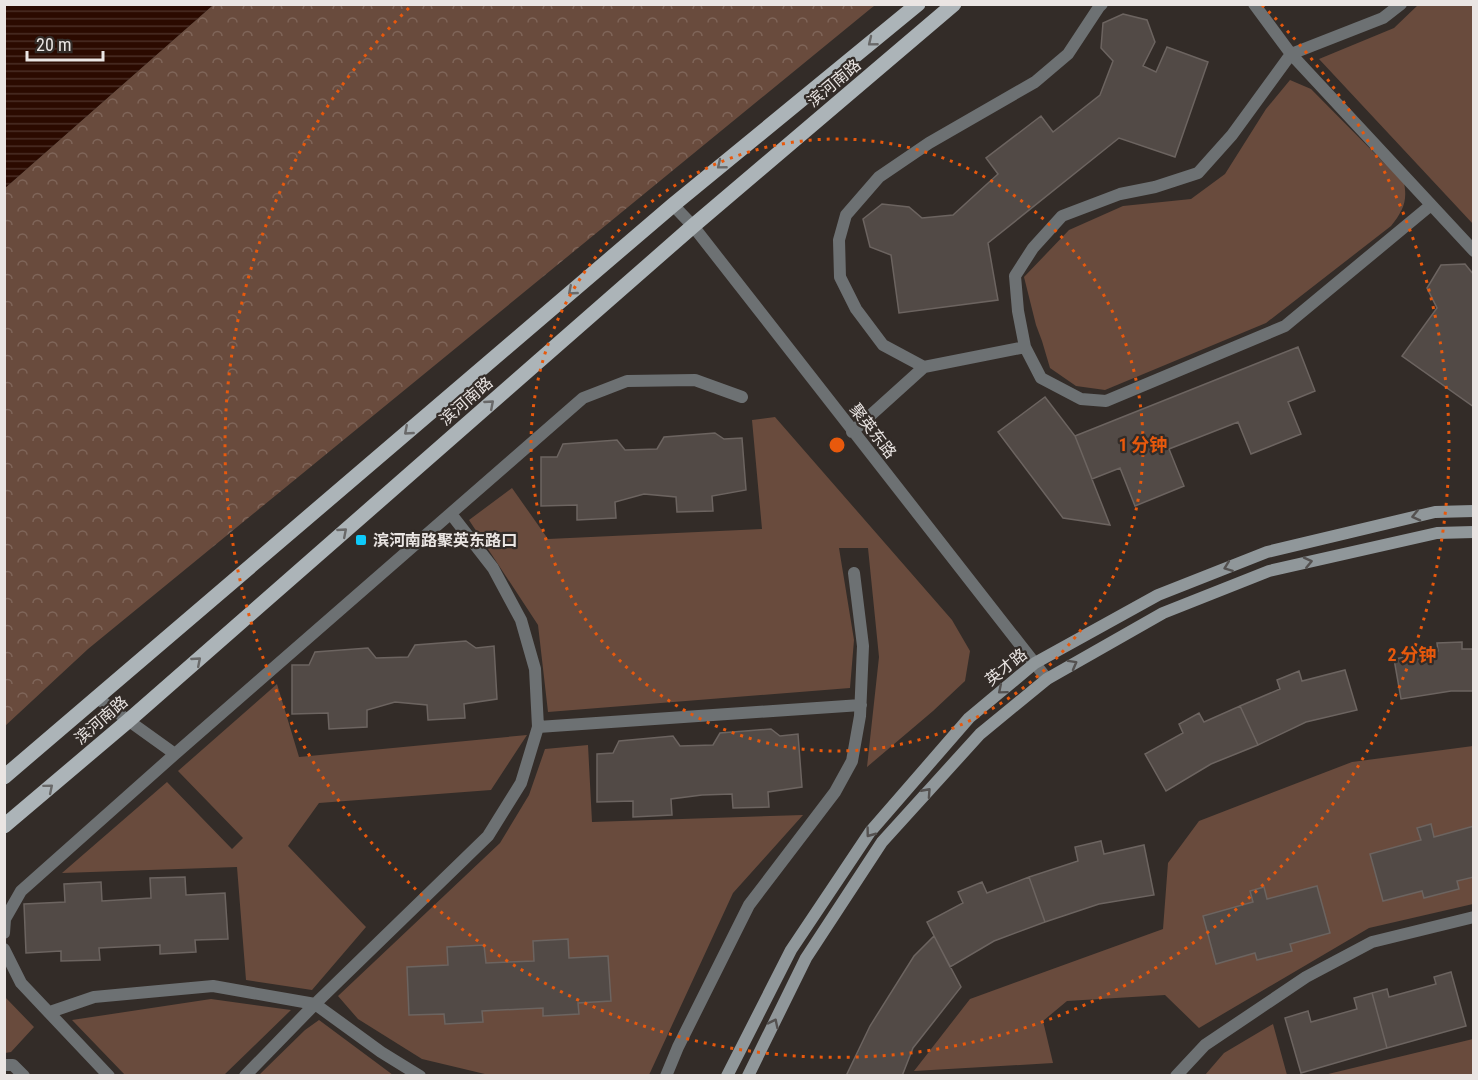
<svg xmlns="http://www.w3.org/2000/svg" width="1478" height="1080" viewBox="0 0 1478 1080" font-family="'Roboto Condensed','Noto Sans SC',sans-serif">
	<defs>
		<pattern id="park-crowns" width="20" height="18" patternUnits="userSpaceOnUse" patternTransform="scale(1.5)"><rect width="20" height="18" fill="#694b3d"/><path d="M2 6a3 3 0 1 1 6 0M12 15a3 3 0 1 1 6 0" fill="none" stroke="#7f6559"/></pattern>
		<pattern id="water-rules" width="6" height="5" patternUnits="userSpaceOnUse" patternTransform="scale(1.5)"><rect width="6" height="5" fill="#2b0a00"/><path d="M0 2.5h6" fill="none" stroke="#4a2e25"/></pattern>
	</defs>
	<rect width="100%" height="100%" fill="#332c28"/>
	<path fill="#694b3d" d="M1418,5H1473V224L1319,59L1394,28Z
		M1290,80L1311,89L1404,183C1408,202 1402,212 1391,226L1266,323L1105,390L1076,386L1050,368L1042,341L1036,325L1024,277L1069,230L1123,206L1191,199L1225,174L1266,109Z
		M775,417L952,620L970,651L965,681L933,711L867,767L879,657L868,548H839L854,640L850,688L548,712L538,625L469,520L512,488L548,539L762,529L752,420Z
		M277,684L299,757L527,735L491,790L319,803L288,846L366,927L312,990L246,980L237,867L62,873L167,782L232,849L243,838L178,771Z
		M588,745L592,822L803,815L733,893L649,1075H489L422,1059L358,1019L338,996L500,843L529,795L545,749Z
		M1473,746V904L1369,928L1199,1028L1165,995L1067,1001L1043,1021L1053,1063L914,1071L970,999L1163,929L1168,863L1199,821L1352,762Z
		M5,997L34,1027L11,1052L5,1053Z
		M211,999L291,1010L223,1076L125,1075L72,1020Z
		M319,1020L393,1075H259L305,1030Z
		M1273,1024L1287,1075H1205L1224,1053Z
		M1473,1039V1075H1324Z"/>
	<path fill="url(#park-crowns)" d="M213,5H875L88,649L5,726V188Z"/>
	<path fill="url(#water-rules)" d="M5,4H213V5L5,188Z"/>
	<path fill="#524a46" stroke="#6c6460" stroke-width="1.5" d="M1123,14L1147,20L1155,42L1143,66L1156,72L1167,47L1208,62L1175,157L1119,138L988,243L998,300L899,313L891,255L870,247L863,219L882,204L909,207L922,218L953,215L998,174L986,158L1041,116L1053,132L1100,95L1113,61L1101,48L1103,23Z
		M1465,264L1474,275V407L1402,356L1437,308L1427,288L1441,265Z
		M1298,347L1315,391L1288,402L1301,434L1251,454L1238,422L1169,449L1184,486L1135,506L1120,468L1092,479L1075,436Z
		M1045,397L1075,436L1110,525L1063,518L998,432Z
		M715,433L724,439L742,438L746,490L712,496L713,511L677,512L676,497L644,494L615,502L616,518L577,520V505L541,506V457H557L563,444L617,440L625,450L657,449L664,437Z
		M466,641L476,648L494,646L497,699L464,704L465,718L428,720L427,705L395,702L367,710V727L329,729L328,713L292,714V665H309L315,652L368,648L376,658L408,657L415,645Z
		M1462,642V649H1474V691H1451L1401,699L1394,659L1438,651L1437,643Z
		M1345,670L1357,710L1306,722L1258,745L1240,706L1280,689L1277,680L1299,671L1302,681Z
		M1240,706L1258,745L1211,764L1166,791L1145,754L1183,733L1179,724L1199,713L1204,722Z
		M771,729L780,736L798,734L802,787L768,792L769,807L733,808L732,794L702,795L671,799L672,815L633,817V801L597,802V754L613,753L619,741L673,736L680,746L713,745L720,733Z
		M1431,824L1434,837L1474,826V877L1457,881L1459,889L1424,898L1422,891L1383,901L1370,854L1421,840L1417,828Z
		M1101,841L1104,854L1144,845L1154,895L1099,904L1045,922L1029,877L1078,861L1075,847Z
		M185,877L186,895L225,893L228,939L195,940L196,952L160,954V945L99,948L100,960L61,961V951L26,953L24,904L65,902L64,884L101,882L102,901L151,898L150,878Z
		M1029,877L1045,922L994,941L950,967L927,922L963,903L958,892L982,882L987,893Z
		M1317,886L1330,933L1290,944L1292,951L1257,960L1255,953L1216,964L1203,916L1253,902L1250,891L1264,887L1267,899Z
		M934,936L961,987L913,1048L902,1076H846L870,1026L914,956Z
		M568,939L569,958L608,956L611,1001L578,1003L579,1014L543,1016V1008L482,1011L483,1022L445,1024L444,1014L409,1015L407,967L448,965L447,947L484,945L486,963L534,961L533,941Z
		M1451,972L1466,1026L1387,1048L1372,993L1387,989L1389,997L1436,984L1434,977Z
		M1372,993L1387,1048L1301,1073L1285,1018L1308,1011L1311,1022L1357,1009L1354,998Z"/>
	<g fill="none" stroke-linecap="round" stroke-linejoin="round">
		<path stroke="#6d7173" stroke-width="12" d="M1254,4L1291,54L1474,251
			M673,205L693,226L1047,679
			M1025,347L1018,311L1015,276L1033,248L1062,216L1120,194L1155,187L1198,173L1232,135L1291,54L1383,18L1401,4
			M924,367L883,345L856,309L840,277L839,240L846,215L879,177L929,143L1035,82L1068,54L1099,7L1102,4
			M852,432L924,367L1025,347L1041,378L1081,399L1106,401L1285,326L1431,205
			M97,698L175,754
			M538,727L861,705
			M4,933L5,919L21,891L175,754L583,398L627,381L695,380L742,397
			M4,949L21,983L109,1076
			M50,1012L94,997L213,986L315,1004L381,1052L420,1076
			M4,1065H13L24,1076
			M245,1076L315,1004L488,836L521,783L538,727L535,669L521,620L493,568L451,514
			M666,1076L678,1047L749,905L835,792L852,761L860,716L863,646L854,573
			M1176,1076L1205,1045L1306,977L1372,942L1474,917"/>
		<path stroke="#90979a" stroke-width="12" d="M727,1076L791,950L870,832L969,718L1035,663L1158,595L1267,552L1435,512L1474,511
			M748,1076L806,958L882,842L980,734L1047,679L1163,613L1269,571L1437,533L1474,532"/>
		<path stroke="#acb4b8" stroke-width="15" d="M4,777L673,205L918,4
			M4,826L128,721L693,226L954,4"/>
	</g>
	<defs><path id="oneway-chevron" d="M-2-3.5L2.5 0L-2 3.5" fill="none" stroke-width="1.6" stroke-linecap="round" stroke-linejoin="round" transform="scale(1.5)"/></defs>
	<g stroke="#696969">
		<use href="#oneway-chevron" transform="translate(872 42) rotate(141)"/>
		<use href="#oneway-chevron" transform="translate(721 165) rotate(141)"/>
		<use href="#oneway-chevron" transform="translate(572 291) rotate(139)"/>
		<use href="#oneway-chevron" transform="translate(490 404) rotate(-41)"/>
		<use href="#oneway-chevron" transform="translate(408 431) rotate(139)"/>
		<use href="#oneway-chevron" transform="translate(343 532) rotate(-41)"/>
		<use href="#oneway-chevron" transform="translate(197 661) rotate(-41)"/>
		<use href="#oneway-chevron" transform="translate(49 788) rotate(-40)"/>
	</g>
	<g stroke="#545150">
		<use href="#oneway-chevron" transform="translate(1416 516) rotate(167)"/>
		<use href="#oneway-chevron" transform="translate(1308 562) rotate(-13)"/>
		<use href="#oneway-chevron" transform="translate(1228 567) rotate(159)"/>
		<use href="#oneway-chevron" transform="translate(1073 664) rotate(-29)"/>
		<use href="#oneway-chevron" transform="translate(1002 690) rotate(140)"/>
		<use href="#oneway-chevron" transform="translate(927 792) rotate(-48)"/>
		<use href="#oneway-chevron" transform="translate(870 833) rotate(127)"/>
		<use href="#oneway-chevron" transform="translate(774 1023) rotate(-64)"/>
	</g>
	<g fill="none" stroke="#e8590c" stroke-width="3" stroke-dasharray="3 6">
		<circle cx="837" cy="445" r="306"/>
		<path d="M1262 5A612 612 0 1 1 412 5"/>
	</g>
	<rect fill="#0ecafa" stroke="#332c28" stroke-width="2" x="355" y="534" width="12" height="12" rx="3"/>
	<g text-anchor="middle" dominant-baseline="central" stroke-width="4.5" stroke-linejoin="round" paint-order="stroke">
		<g font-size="16" fill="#eae5e3" stroke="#332c28">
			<text transform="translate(834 83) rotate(-40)">滨河南路</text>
			<text transform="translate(466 401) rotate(-41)">滨河南路</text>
			<text transform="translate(873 431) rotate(52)">聚英东路</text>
			<text transform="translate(1006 667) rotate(-39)">英才路</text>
			<text transform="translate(101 720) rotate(-41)">滨河南路</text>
		</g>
		<g font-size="16" font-weight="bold" fill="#eae5e3" stroke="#332c28" text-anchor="start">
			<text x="373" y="540">滨河南路聚英东路口</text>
		</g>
	</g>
	<circle cx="837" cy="445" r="9" fill="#e8590c" stroke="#332c28" stroke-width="3"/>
	<g font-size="18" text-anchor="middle" font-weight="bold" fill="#e8590c" stroke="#332c28" stroke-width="4.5" stroke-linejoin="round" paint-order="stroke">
		<text x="1143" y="451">1 分钟</text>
		<text x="1412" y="661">2 分钟</text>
	</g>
	<rect width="1478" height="1080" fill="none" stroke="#eae5e3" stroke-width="12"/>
	<path d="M27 51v9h76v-9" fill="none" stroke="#eae5e3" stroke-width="3"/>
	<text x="36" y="51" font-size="18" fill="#eae5e3" stroke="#332c28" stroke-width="4.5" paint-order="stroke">20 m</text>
</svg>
